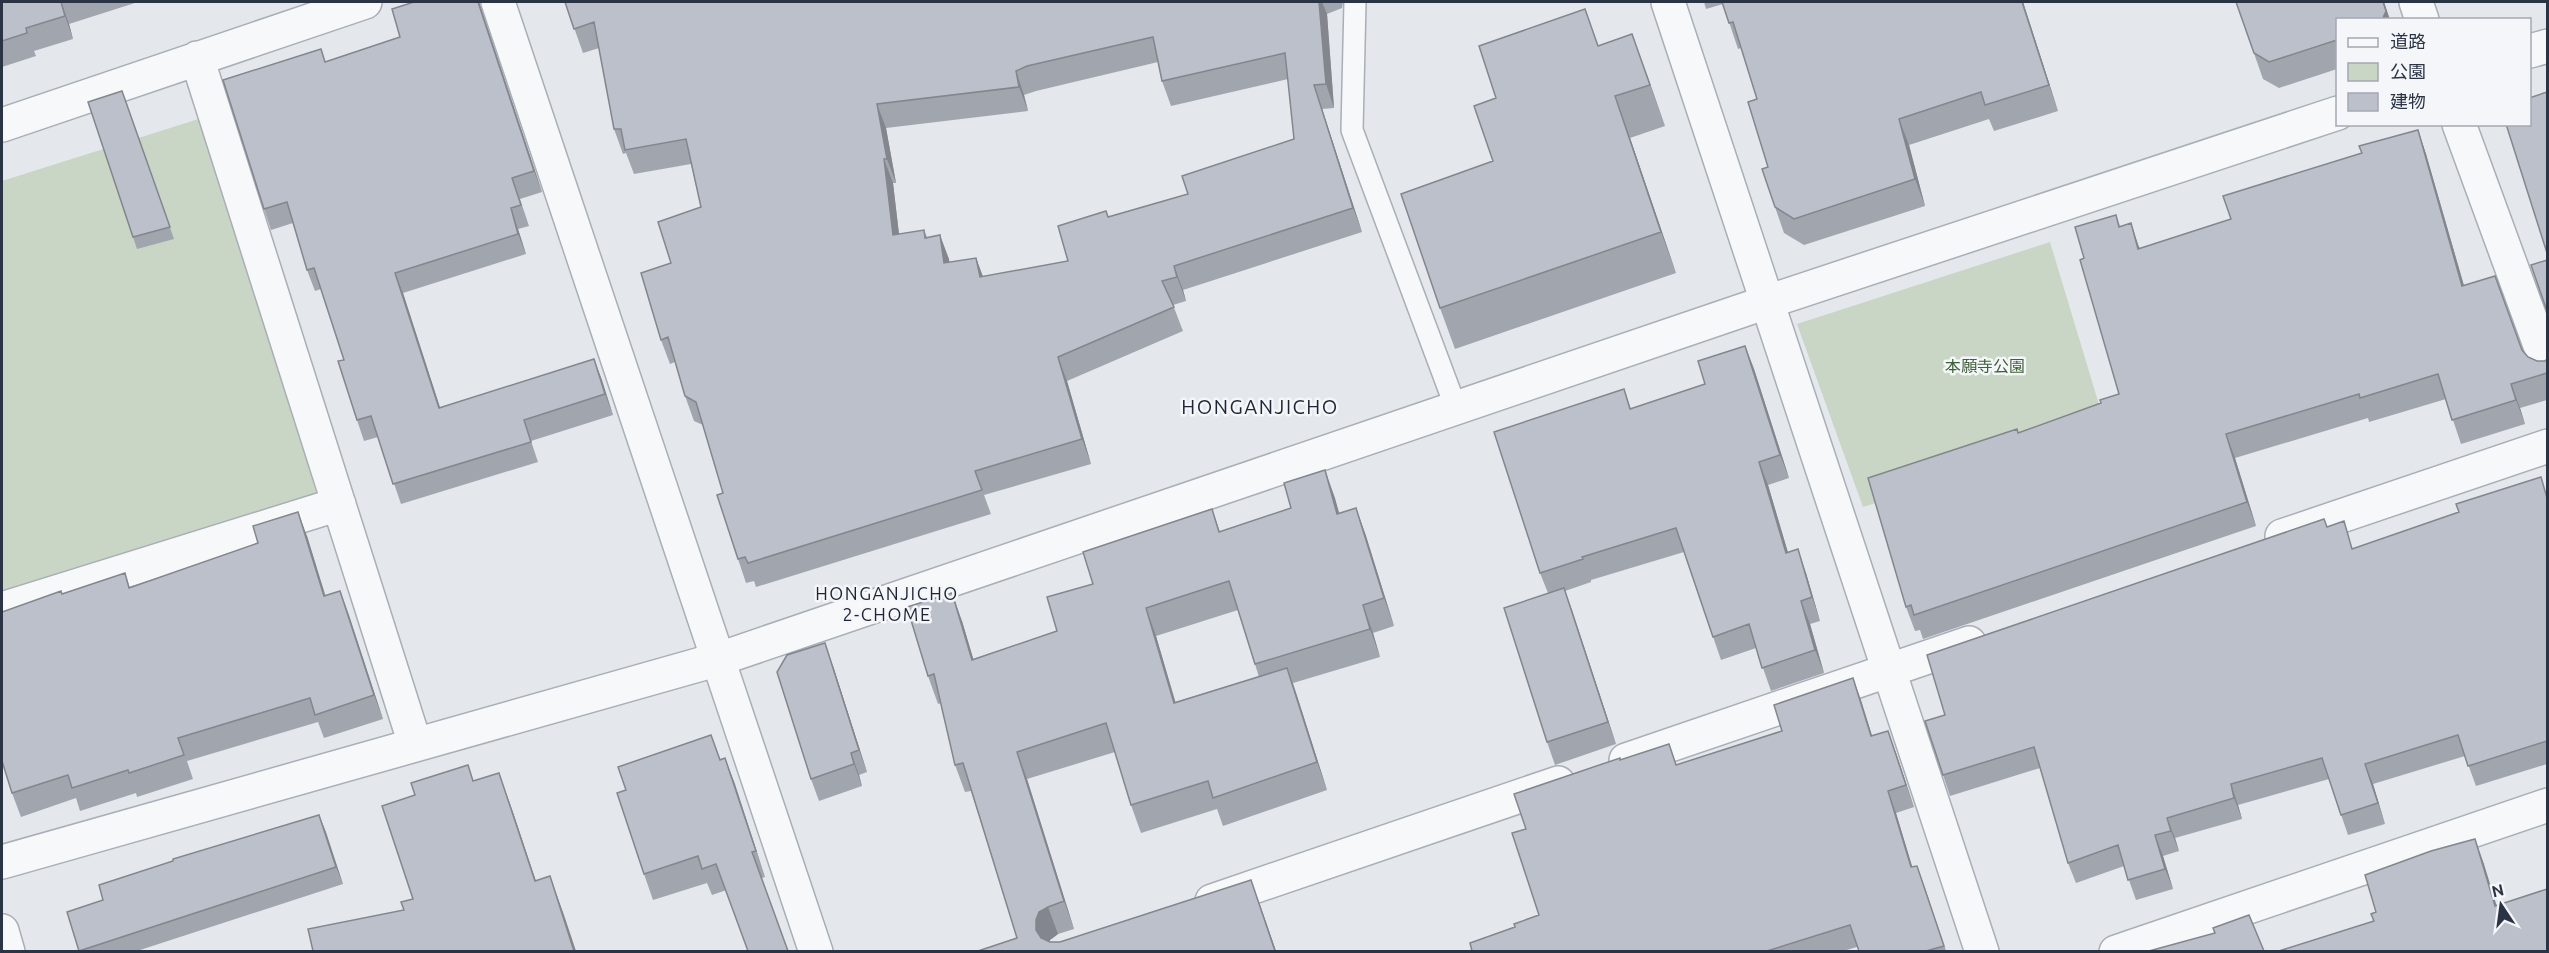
<svg xmlns="http://www.w3.org/2000/svg" width="2549" height="953" viewBox="0 0 2549 953" font-family="Ubuntu,'Noto Sans JP',sans-serif">
	<rect width="100%" height="100%" fill="#e4e7ec"/>
	<path fill="#c9d6c5" d="M208,116L321,510L2,617V181Z
		M2050,242L2107,431L1863,507L1797,324Z"/>
	<g fill="none" stroke-linecap="round" stroke-linejoin="round">
		<defs>
			<path id="service" d="M1355,2L1352,130L1456,408"/>
			<path id="minor" d="M498,2L816,952
				M1668,2L1982,952
				M2416,2L2422,20
				M197,58L415,744
				M2459,124L2548,367
				M2,125L365,2
				M2282,536L2548,446
				M2,609L339,504
				M1626,760L1969,643
				M1212,901L1558,783
				M2,931L8,952
				M2116,952L2548,805"/>
			<path id="tertiary" d="M2530,51L2548,46
				M2,862L719,659L1767,302L2338,113"/>
		</defs>
		<use href="#service" stroke="#a9aeb7" stroke-width="24"/>
		<use href="#minor" stroke="#a9aeb7" stroke-width="36"/>
		<use href="#tertiary" stroke="#a9aeb7" stroke-width="36"/>
		<use href="#service" stroke="#f7f8fa" stroke-width="21"/>
		<use href="#minor" stroke="#f7f8fa" stroke-width="33"/>
		<use href="#tertiary" stroke="#f7f8fa" stroke-width="33"/>
	</g>
	<path fill="#a1a5ae" fill-rule="evenodd" d="M2,2H138L69,24L73,39L34,51L36,56L2,67Z
		M479,2L542,192L520,199L529,226L518,229L526,254L403,293L440,408L594,359L613,415L531,441L538,462L401,504L378,437L364,441L357,420L344,360L321,289L315,291L307,270L293,223L271,230L264,209L326,62L400,37Z
		M565,2H1343L1342,8L1327,14L1334,108L1322,109L1362,232L1183,290L1186,301L1173,305L1183,331L1067,381L1091,464L984,495L991,514L756,587L754,581L746,583L738,559L723,493L703,425L694,421L685,396L675,362L670,364L661,340L671,263L701,207L691,164L634,174L626,153L623,154L614,129L599,48L583,53ZM1158,62L1162,81L1171,106L1288,79L1294,139L1188,194L1108,217L1068,261L983,277L976,258L949,263V259L927,237L924,230L899,234L893,183H896L886,128L1028,111L1024,95L1036,91Z
		M1704,2H2023L2058,111L1994,131L1989,119L1909,145L1925,206L1804,245L1784,233L1775,207L1757,99L1741,48L1738,49L1723,4L1706,9Z
		M2236,2H2384L2390,20H2337V69L2279,88L2263,79Z
		M1585,9L1598,46L1647,75L1665,126L1630,138L1676,273L1455,349L1440,308L1493,161L1496,98Z
		M122,91L174,239L137,249L133,237Z
		M2418,130L2426,154L2464,286L2522,350L2528,357L2537,361H2545L2547,359V400L2520,408L2525,424L2461,444L2446,399L2369,422L2368,418L2235,458L2256,526L1923,639L1920,630L1915,631L1906,607L2018,433L2101,403L2119,394L2084,258L2116,215L2120,226L2140,248L2231,219L2362,153Z
		M1745,346L1754,369L1789,478L1768,485L1788,553L1806,573L1820,621L1810,624L1824,673L1771,691L1756,648L1721,660L1684,552L1591,580V582L1565,591L1616,744L1555,765L1547,742L1548,593L1540,573L1624,389L1631,409L1705,384Z
		M1325,470L1339,513L1356,508L1366,536L1394,626L1373,633L1380,657L1293,683L1327,790L1223,826L1217,809L1141,833L1131,805L1115,752L1027,779L1074,929L1058,934L1050,940L1049,942H1060L1261,908L1276,951H978L1017,938L971,791L965,792L955,765L941,703L938,704L928,676L962,621L973,659L1057,631L1093,584L1212,509L1220,532L1291,508ZM1238,610L1259,677L1175,702L1156,636Z
		M2547,495V764L2476,786L2465,756L2373,784L2385,824L2348,835L2329,779L2238,805L2242,819L2175,838L2179,851L2163,856L2173,889L2136,900L2124,866L2076,883L2068,863L2040,768L1950,796L1943,775L1945,715L2327,527L2353,549Z
		M307,536L325,596L340,591L383,719L324,738L318,722L187,761L193,779L137,797L136,793L80,811L76,798L21,817L12,793L63,594L125,573L130,588Z
		M833,666L867,772L859,775L862,786L819,801L811,779Z
		M1853,678L1872,736L1896,753L1914,807L1896,813L1912,867L1917,866L1946,951H1859L1857,947L1843,951H1472L1515,927L1539,915L1526,829L1620,760L1677,765L1782,731Z
		M711,735L720,759L725,758L765,877L712,895L707,883L653,900L644,874L626,790Z
		M319,815L343,884L137,951H79L103,900Z"/>
	<path fill="#83868d" d="M61,2L69,24L73,39L65,16Z
		M478,2H479L542,192L534,171Z
		M1319,2H1322L1327,14L1334,108L1326,84Z
		M2022,2H2023L2058,111L2049,85Z
		M2383,2H2384L2390,20H2382Z
		M1632,34L1647,75L1665,126L1650,85Z
		M1016,71L1024,95L1028,111L1019,87Z
		M1314,85L1322,109L1362,232L1353,208Z
		M1615,96L1630,138L1676,273L1661,232Z
		M877,104L886,128L896,183L887,159Z
		M1899,119L1909,145L1925,206L1915,179Z
		M2418,130L2426,154L2471,310L2462,286Z
		M884,159L893,183L902,260L893,235Z
		M511,208L518,229L526,254L518,234Z
		M2131,223L2139,247L2147,273L2138,249Z
		M940,235L949,259L953,288L944,263Z
		M976,258L985,282L980,277Z
		M1174,266L1183,290L1186,301L1177,277Z
		M395,273L403,293L447,429L439,408Z
		M1745,346L1754,369L1789,478L1780,455Z
		M1058,357L1067,381L1091,464L1082,439Z
		M594,359L602,380L613,415L605,394Z
		M2511,384L2520,408L2525,424L2516,400Z
		M2226,434L2235,458L2256,526L2247,502Z
		M1759,462L1768,485L1795,576L1786,553Z
		M1325,470L1335,498L1347,542L1337,514Z
		M1356,508L1366,536L1394,626L1384,598Z
		M298,512L307,536L333,620L324,596Z
		M1798,549L1806,573L1820,621L1812,597Z
		M1564,588L1572,610L1616,744L1608,722Z
		M340,591L349,615L383,719L374,695Z
		M952,593L962,621L982,688L972,660Z
		M1801,601L1810,624L1824,673L1815,650Z
		M1363,605L1373,633L1380,657L1370,629Z
		M1146,608L1156,636L1184,731L1174,703Z
		M825,643L833,666L867,772L859,750Z
		M1287,668L1297,696L1327,790L1317,762Z
		M1853,678L1861,700L1879,758L1871,736Z
		M1888,731L1896,753L1914,807L1906,785Z
		M1017,752L1027,779L1074,929L1064,901Z
		M851,753L859,775L862,786L854,764Z
		M725,758L735,784L765,877L756,851Z
		M2365,764L2373,784L2385,824Z
		M499,773L513,812L549,920L535,881Z
		M2231,784L2238,805L2242,819L2234,798Z
		M1888,791L1896,813L1919,889L1911,867Z
		M319,815L326,832L343,884L336,867Z
		M2167,818L2175,838L2179,851L2171,831Z
		M2155,835L2163,856L2173,889L2165,869Z
		M2475,839L2484,864L2504,930L2495,906Z
		M1917,866L1925,888L1946,951L1944,946Z
		M550,876L564,915L576,951H574Z
		M1251,880L1261,908L1276,951H1275Z
		M1048,907L1058,934L1050,940L1046,948L1036,930V920L1039,912Z"/>
	<path fill="#bbc0ca" stroke="#83868d" stroke-width="1.5" fill-rule="evenodd" d="M2,2H61L65,16L26,28L27,33L2,41Z
		M414,2H478L534,171L512,178L521,205L511,208L518,234L395,273L439,408L594,359L605,394L524,420L531,442L393,484L371,416L357,420L338,361L344,360L314,268L307,270L287,202L264,209L223,80L321,49L325,62L400,37L392,9Z
		M565,2H1319L1326,84L1314,85L1353,208L1174,266L1177,277L1162,281L1174,307L1058,357L1082,439L975,471L982,490L748,563L745,557L738,559L717,495L723,493L696,402L685,396L668,337L661,340L641,273L671,263L658,222L701,207L686,139L625,150L621,129H614L594,22L574,29ZM1153,37L1162,81L1285,53L1294,139L1182,176L1188,194L1108,217L1106,211L1058,226L1068,261L980,277L976,258L944,263L940,235L925,238L924,230L893,235L884,159H887L877,104L1019,87L1016,71L1027,66Z
		M1722,2H2022L2049,85L1985,105L1981,92L1899,119L1915,179L1794,219L1775,207L1762,169L1768,167L1748,102L1757,99L1733,22L1729,23Z
		M2236,2H2383L2386,11L2382,20H2337V40L2269,62L2254,53Z
		M1585,9L1598,46L1632,34L1650,85L1615,96L1661,232L1440,308L1401,194L1493,161L1474,106L1496,98L1479,46Z
		M122,91L170,227L133,237L88,102Z
		M2547,92V253L2506,124H2529V98Z
		M2418,130L2462,286L2495,276L2522,350L2528,357L2537,361H2545L2547,359V373L2511,384L2516,400L2452,420L2438,374L2360,398L2359,394L2226,434L2247,502L1914,615L1911,605L1906,607L1868,478L2017,429L2018,433L2101,403L2100,400L2119,394L2080,260L2084,258L2075,227L2116,215L2119,227L2131,223L2138,249L2231,219L2223,196L2362,153L2359,146Z
		M2547,260V311L2531,265Z
		M1745,346L1780,455L1759,462L1786,553L1798,549L1812,597L1801,601L1815,650L1762,668L1749,624L1713,637L1676,528L1582,557L1583,559L1540,573L1494,432L1624,389L1630,409L1705,384L1698,361Z
		M1325,470L1337,514L1356,508L1384,598L1363,605L1370,629L1255,664L1229,581L1146,608L1174,703L1287,668L1317,762L1213,798L1208,781L1131,805L1106,723L1017,752L1064,901L1048,907L1039,912L1036,920V930L1041,938L1050,942H1060L1251,880L1275,951H978L1017,938L963,763L955,765L934,674L928,676L907,607L952,593L972,660L1057,631L1047,597L1093,584L1083,552L1212,509L1219,532L1291,508L1284,483Z
		M2541,477L2547,498V741L2468,766L2458,735L2365,764L2378,803L2341,815L2322,758L2231,784L2234,798L2167,818L2171,831L2155,835L2165,869L2128,880L2118,845L2068,863L2034,747L1943,775L1925,721L1945,715L1927,655L2324,519L2327,527L2344,521L2352,549L2459,512L2456,504Z
		M298,512L324,596L340,591L374,695L315,715L310,698L178,738L184,755L129,773L128,770L72,788L68,775L12,793L2,761V612L61,591L62,594L125,573L129,588L258,543L253,526Z
		M1564,588L1608,722L1547,742L1504,608Z
		M825,643L859,750L851,753L854,764L811,779L777,672L787,655Z
		M1853,678L1871,736L1888,731L1906,785L1888,791L1911,867L1917,866L1944,946L1926,951H1859L1850,925L1767,951H1472L1470,943L1515,927L1514,924L1539,915L1512,833L1526,829L1514,794L1620,758V760L1669,744L1676,765L1782,731L1774,705Z
		M711,735L720,760L725,758L756,851L752,852L788,951H748L716,864L702,869L698,856L644,874L617,793L626,790L618,767Z
		M468,765L473,781L499,773L535,881L550,876L574,951H313L308,929L404,910L401,902L413,899L382,806L415,795L411,783Z
		M319,815L336,867L79,951L67,912L103,900L99,885L173,861V859Z
		M2475,839L2495,906L2547,889V951H2279L2374,921L2371,914L2376,912L2365,875L2431,851Z
		M2249,915L2264,951H2149L2215,933L2213,928Z"/>
	<g text-anchor="middle" dominant-baseline="central" stroke-width="5" stroke-linejoin="round" paint-order="stroke">
		<g font-size="16" fill="#3f6138" stroke="#f4f6f9">
			<text x="1985" y="366">本願寺公園</text>
		</g>
		<g font-size="18" letter-spacing="1.5" fill="#1d2536" stroke="#f4f6f9">
			<text x="887" y="593">HONGANJICHO<tspan x="887" dy="21">2-CHOME</tspan></text>
		</g>
		<g font-size="20" letter-spacing="1.5" fill="#1d2536" stroke="#f4f6f9">
			<text x="1260" y="406">HONGANJICHO</text>
		</g>
	</g>
	<rect width="2549" height="953" fill="none" stroke="#2b3445" stroke-width="6"/>
	<rect x="2336" y="18" width="195" height="108" fill="#f4f6f9" stroke="#a4a8b1" stroke-width="1.5"/>
	<rect x="2348" y="38" width="30" height="9" fill="#f7f8fa" stroke="#a4a8b1" stroke-width="1.5"/>
	<text x="2390" y="48" font-size="18" fill="#2b3445">道路</text>
	<rect x="2348" y="63" width="30" height="18" fill="#c9d6c5" stroke="#a4a8b1" stroke-width="1.5"/>
	<text x="2390" y="78" font-size="18" fill="#2b3445">公園</text>
	<rect x="2348" y="93" width="30" height="18" fill="#bbc0ca" stroke="#a4a8b1" stroke-width="1.5"/>
	<text x="2390" y="108" font-size="18" fill="#2b3445">建物</text>
	<g transform="translate(2501 905) rotate(347)" stroke="#f4f6f9" stroke-width="4.5" paint-order="stroke">
	<path d="M0-4.5L10 22L0 15L-10 22Z" fill="#2b3445"/>
	<text y="-9" font-size="16" font-weight="bold" text-anchor="middle" fill="#2b3445">N</text>
	</g>
</svg>
